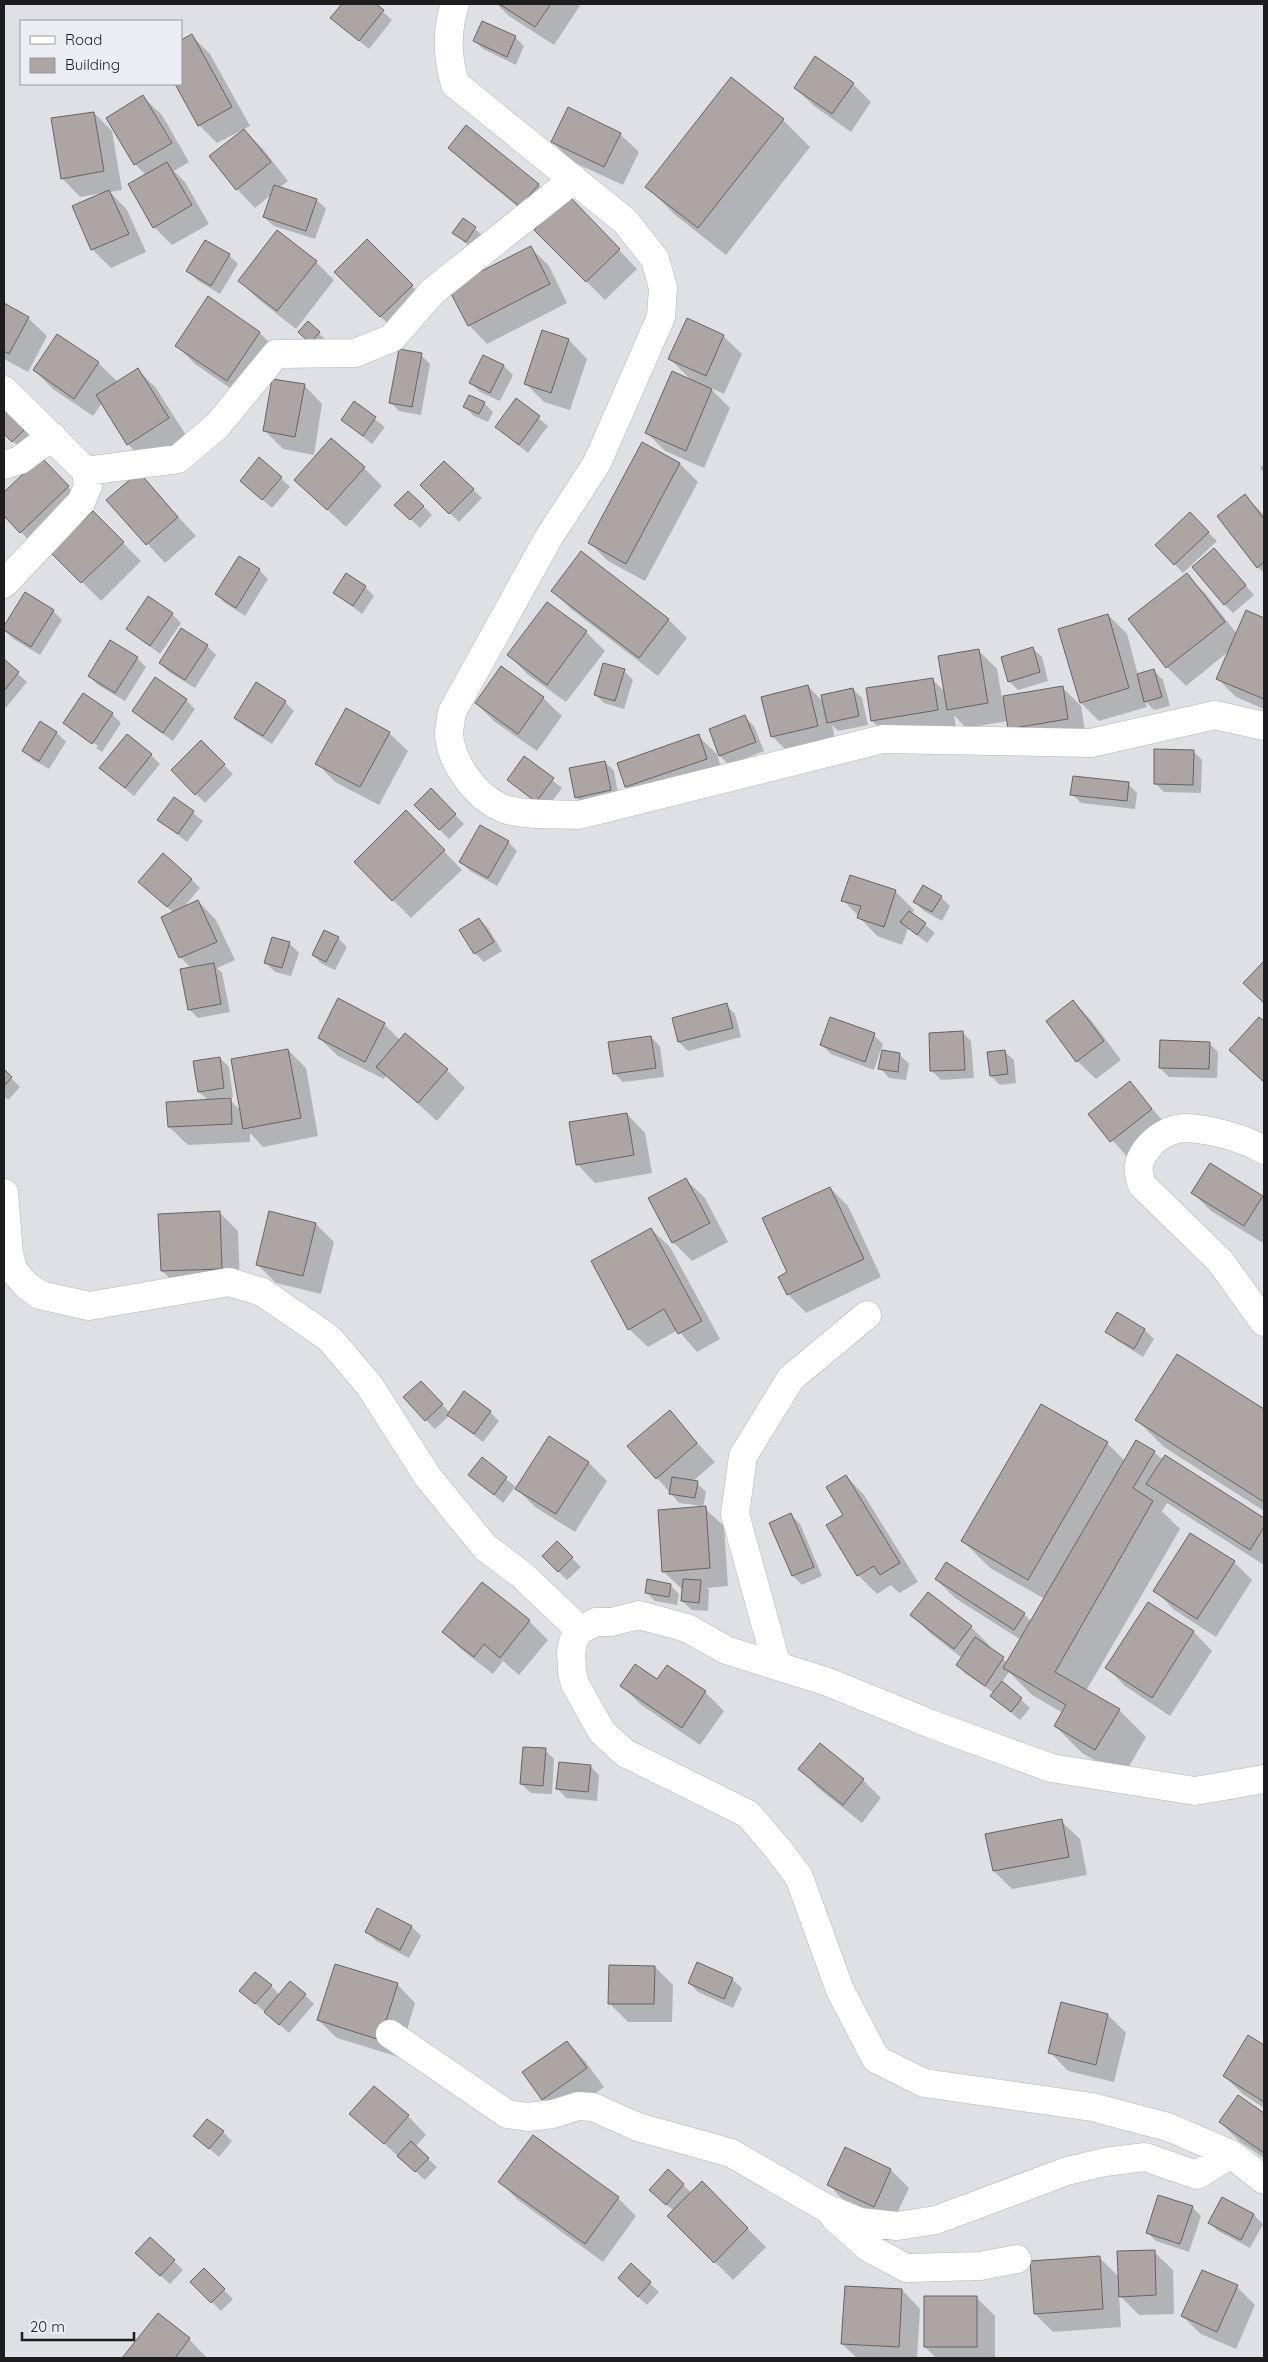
<svg xmlns="http://www.w3.org/2000/svg" width="1268" height="2362" viewBox="0 0 1268 2362" font-family="Quicksand,sans-serif">
	<rect width="100%" height="100%" fill="#dee0e5"/>
	<path fill="#0003" d="M343,4H374L392,20L369,49L332,18Z
		M497,4H581L554,45L509,16Z
		M191,35L210,54L250,126L217,143L199,125L176,84H181Z
		M515,37L524,46L516,65L483,49L474,40Z
		M731,79L783,120L810,147L726,255L674,214L647,187Z
		M853,84L871,102L851,132L814,106L795,88Z
		M143,97L162,115L189,162L174,171L185,182L209,224L172,245L154,227L146,175L135,164Z
		M94,113L112,131L122,190L110,192L127,210L146,252L111,268L92,249L102,193L80,197L62,178Z
		M243,129L263,149L288,181L279,188L317,200L326,209L315,239L274,226L264,217L272,194L255,208L237,189Z
		M620,134L639,152L623,185L571,161L553,142Z
		M450,147L538,184L556,203L539,224L468,166Z
		M587,216L637,269L605,300L536,230Z
		M463,220L485,237L475,251L454,233Z
		M367,241L430,304L399,335L336,272Z
		M530,247L549,266L567,303L487,344L469,325Z
		M229,255L238,264L220,294L197,280L188,271Z
		M316,262L334,280L296,329L258,299L240,281Z
		M208,298L260,333L278,352L246,399L195,364L176,345Z
		M4,305L28,318L47,336L28,372L4,359Z
		M308,323L328,342L320,351L300,332Z
		M543,332L569,340L587,359L570,410L544,402L525,383Z
		M723,336L742,354L724,394L709,387L730,408L704,468L665,451L647,433L692,381L670,359Z
		M421,355L430,364L421,415L399,411L390,402Z
		M483,356L504,366L513,375L500,401L480,392L471,383Z
		M98,363L118,382L138,370L156,388L187,437L146,463L128,444L102,403L93,416L53,389L34,370Z
		M304,385L322,404L314,455L283,449L265,431Z
		M470,396L484,403L493,412L488,422L474,416L465,407Z
		M516,400L548,426L528,453L496,427Z
		M354,403L385,427L372,444L342,420Z
		M4,408L34,437L22,450L4,432Z
		M642,444L680,464L698,482L645,581L608,561L590,543Z
		M41,458L86,506L39,551L4,514V494Z
		M444,462L482,498L459,522L422,485Z
		M1264,464V473L1260,468Z
		M364,468L382,486L346,527L295,480Z
		M139,474L196,536L165,563L108,500Z
		M281,478L290,487L272,508L241,481Z
		M1245,496L1264,515V573L1258,567Z
		M423,506L432,515L420,528L405,514Z
		M93,513L141,561L101,601L53,553Z
		M1190,514L1217,541L1183,573L1157,545Z
		M581,553L669,620L687,638L658,676L571,609L553,591Z
		M1223,559L1254,595L1233,613L1224,604Z
		M259,570L268,579L245,616L225,603L216,594Z
		M1186,575L1205,593L1237,634L1247,612L1264,619V709L1236,697L1218,679L1229,651L1186,686L1167,667L1130,619Z
		M365,587L374,596L362,614L335,593Z
		M25,594L53,611L62,620L40,655L12,638L4,629Z
		M547,603L586,632L605,651L566,702L527,674L509,655Z
		M172,614L181,623L160,654L127,629Z
		M1108,615L1127,634L1138,675L1154,671L1163,680L1170,706L1154,710L1145,701L1147,707L1099,721L1081,703Z
		M207,646L216,655L195,688L169,672L160,663Z
		M1032,648L1042,657L1048,681L1018,690L1009,681Z
		M979,651L997,669L1002,698L1062,687L1081,706L1086,737L1028,747L1008,721L966,728L954,715L956,728L890,739L872,721L933,680L945,692Z
		M137,658L146,667L125,701L98,685L89,676Z
		M4,661L27,682L4,710Z
		M624,671L633,680L624,709L604,703L595,694Z
		M808,686L824,703L853,689L862,698L868,725L838,731L832,725L836,744L791,755L772,736Z
		M543,698L562,716L537,751L495,722L476,703Z
		M186,700L195,709L173,741L143,720L134,711Z
		M285,702L294,711L272,744L244,726L235,717Z
		M112,714L121,723L102,752L96,748L98,746L73,728V731L64,723Z
		M745,717L754,726L764,751L729,765L720,756L710,730Z
		M57,733L66,742L49,769L33,760L24,750Z
		M389,733L408,751L379,805L335,782L317,763Z
		M698,736L717,754L724,778L645,805L626,787L619,763Z
		M201,741L233,774L205,803L172,770Z
		M1193,751L1202,760L1201,793L1164,792L1155,783Z
		M151,755L160,764L134,796L101,768Z
		M524,758L562,788L546,810L508,780Z
		M605,762L614,771L619,799L585,806L576,797Z
		M1128,784L1137,793L1135,809L1081,803L1072,794Z
		M431,790L464,824L449,839L415,805Z
		M175,798L203,821L187,842L159,820Z
		M425,831L462,870L411,918L393,900Z
		M508,842L517,851L497,886L470,871L461,862Z
		M192,880L200,888L183,908L198,901L216,920L235,960L217,968L222,973L230,1012L198,1018L189,1009L191,968L180,957L163,917L173,912L148,891Z
		M895,891L914,910L912,914L935,933L927,943L908,928L902,945L877,936L843,900Z
		M941,897L950,906L942,921L924,911L915,902Z
		M479,919L488,928L502,951L484,962L475,953L461,930Z
		M273,938L290,944L299,953L291,976L275,972L266,963Z
		M338,938L347,947L335,970L322,964L313,955Z
		M1073,1001L1091,1020L1121,1060L1096,1079L1077,1061Z
		M726,1005L735,1014L741,1037L688,1051L679,1042Z
		M1259,1019L1264,1023V1082L1249,1068Z
		M384,1024L400,1040L447,1070L465,1088L437,1121L386,1075L384,1079L338,1056L319,1038Z
		M962,1032L971,1041L974,1078L941,1080L932,1071Z
		M874,1035L883,1044L874,1070L831,1054L822,1045Z
		M651,1037L660,1046L664,1077L623,1082L614,1073Z
		M1209,1043L1218,1052L1217,1078L1169,1077L1160,1068Z
		M288,1050L306,1068L318,1136L263,1147L250,1133V1142L188,1145L169,1127L209,1101L199,1092L220,1058L229,1067L233,1097L223,1098V1100H230L241,1111Z
		M1004,1051L1014,1060L1016,1083L1000,1085L991,1076Z
		M900,1055L909,1064L906,1080L889,1078L880,1068Z
		M4,1071L20,1087L8,1100L4,1096Z
		M1130,1083L1169,1128L1130,1160L1090,1115Z
		M627,1114L645,1133L652,1173L595,1183L577,1164Z
		M686,1180L705,1198L728,1242L692,1261L673,1242L650,1199Z
		M830,1188L848,1206L881,1277L806,1313L788,1294Z
		M1192,1192L1262,1197L1264,1199L1263,1243L1211,1211Z
		M219,1212L238,1231L240,1287L181,1289L162,1271L160,1215Z
		M316,1224L334,1242L321,1294L276,1283L257,1264Z
		M651,1229L670,1247L720,1339L697,1352L678,1330L648,1347L629,1329Z
		M1118,1314L1145,1330L1154,1339L1143,1357L1116,1340L1107,1331Z
		M1178,1356L1264,1411V1511L1164,1447L1137,1420Z
		M430,1391L450,1413L490,1412L499,1421L483,1442L449,1416L435,1429L426,1420Z
		M669,1412L715,1462L692,1482L697,1483L706,1492L703,1507L724,1526L728,1586L707,1588L709,1590L708,1611L692,1610L682,1601L683,1590L663,1571L702,1506L679,1503L657,1478Z
		M549,1438L589,1463L607,1481L575,1532L535,1507L515,1487L503,1503L470,1475L482,1459L517,1488Z
		M1107,1443L1125,1461L1154,1452L1163,1460L1165,1457L1264,1520V1565L1167,1503L1162,1511L1180,1529L1086,1691L1119,1710L1146,1737L1123,1777L1082,1753L1055,1726L1063,1713L1032,1695L1009,1672L1002,1682L1030,1708L1020,1720L992,1696L994,1693L966,1674L957,1665L962,1658L930,1633L912,1615L971,1627L989,1645L987,1647L1008,1663L1021,1640L955,1598L936,1579L1024,1614L1032,1622L1045,1599L990,1568L963,1541Z
		M846,1476L864,1495L918,1582L899,1593L891,1585L877,1594L858,1575L844,1515Z
		M791,1515L800,1524L822,1576L802,1585L793,1576L771,1524Z
		M557,1543L581,1567L567,1580L543,1556Z
		M1234,1562L1252,1580L1216,1637L1173,1609L1155,1590Z
		M483,1584L529,1621L548,1640L519,1675L503,1661L493,1674L462,1650L443,1632Z
		M670,1585L679,1594L677,1605L655,1601L646,1592Z
		M1149,1604L1194,1632L1212,1651L1170,1716L1125,1686L1107,1668Z
		M667,1666L705,1692L724,1711L700,1745L640,1704L622,1686L657,1681Z
		M545,1750L554,1759L552,1794L531,1793L521,1784Z
		M590,1766L599,1775L597,1801L566,1798L557,1788Z
		M800,1769L863,1780L881,1798L862,1823L818,1788Z
		M1061,1821L1080,1839L1087,1875L1012,1889L994,1871Z
		M378,1910L412,1927L421,1936L409,1958L376,1941L367,1932Z
		M655,1967L673,1985L672,2022H628L609,2003Z
		M732,1979L742,1988L733,2008L698,1992L689,1983Z
		M397,1984L415,2003L399,2057L337,2038L318,2020Z
		M271,1986L280,1995H305L314,2004L289,2033L241,1991Z
		M1108,2015L1126,2033L1114,2082L1068,2071L1050,2052Z
		M1249,2037L1264,2046V2108L1243,2094L1224,2076Z
		M567,2042L585,2061L604,2087L562,2117L543,2099Z
		M1238,2096L1264,2114V2158L1239,2141L1220,2122Z
		M351,2114L408,2116L426,2135L415,2147L437,2167L425,2180Z
		M223,2132L232,2141L219,2157L195,2136Z
		M846,2149L891,2170L909,2188L892,2224L847,2204L829,2185Z
		M500,2182L618,2198L636,2216L603,2262L518,2200Z
		M702,2183L766,2247L733,2280L669,2216L674,2211L660,2199L683,2185L692,2193Z
		M1222,2199L1254,2215L1263,2224L1250,2248L1218,2231L1209,2222Z
		M1192,2207L1201,2216L1189,2252L1156,2241L1147,2232Z
		M150,2238L183,2270L170,2284L145,2262Z
		M1154,2252L1173,2270L1174,2314L1139,2315L1119,2295L1121,2327L1053,2332L1035,2314L1099,2257L1119,2277Z
		M631,2265L659,2292L647,2305L628,2287Z
		M204,2270L233,2299L221,2311L192,2282Z
		M1237,2287L1255,2305L1236,2349L1201,2334L1182,2316Z
		M902,2290L920,2309L917,2358H857L842,2344Z
		M977,2298L995,2316V2358H936L925,2347Z
		M158,2314L189,2339L207,2358H124Z"/>
	<path fill="#aca5a3" stroke="#696361" d="M342,4H376L384,10L359,41L330,18Z
		M499,4H551L535,27Z
		M482,21L516,36L507,57L473,41Z
		M192,34L232,107L198,126L175,84H181V40Z
		M815,56L854,83L832,114L794,88Z
		M731,77L784,119L698,228L645,187Z
		M143,95L172,143L134,165L106,118Z
		M568,107L621,133L604,167L551,142Z
		M94,112L104,171L61,179L51,118Z
		M466,125L539,184L520,207L448,148Z
		M244,129L271,162L236,190L209,156Z
		M167,162L192,205L153,228L128,184Z
		M274,185L317,199L306,231L263,217Z
		M109,190L129,234L91,250L72,206Z
		M569,196L620,249L586,282L534,230Z
		M463,218L476,227L466,242L452,233Z
		M277,230L317,261L277,311L238,281Z
		M367,239L413,285L380,317L334,272Z
		M205,240L230,254L211,286L186,271Z
		M531,246L550,284L468,326L448,288Z
		M208,296L260,332L227,381L175,346Z
		M4,303L29,317L9,354L4,351Z
		M687,318L724,335L706,376L668,359Z
		M308,321L320,332L310,343L298,332Z
		M542,330L569,339L551,393L524,384Z
		M57,334L99,362L74,399L33,370Z
		M399,349L422,353L412,407L389,403Z
		M483,355L504,365L490,393L469,383Z
		M138,368L169,418L127,445L96,395Z
		M672,371L712,389L686,451L645,433Z
		M272,379L305,384L295,437L263,431Z
		M469,395L485,402L479,414L463,407Z
		M516,398L540,416L519,445L495,427Z
		M354,401L376,417L363,436L341,420Z
		M4,406L26,428L12,442L4,434Z
		M331,438L365,467L327,510L294,480Z
		M642,442L680,463L626,564L588,543Z
		M41,457L69,486L20,533L4,516V492Z
		M259,457L282,477L262,500L240,481Z
		M444,461L474,489L449,514L420,485Z
		M139,472L178,517L146,545L106,500Z
		M408,491L424,506L410,520L394,505Z
		M1245,494L1264,519V562L1257,568L1217,516Z
		M93,511L124,542L81,583L51,553Z
		M1190,512L1209,532L1174,565L1155,545Z
		M1214,548L1246,585L1224,605L1192,567Z
		M581,551L669,619L639,658L551,591Z
		M239,556L260,569L236,608L215,594Z
		M346,573L366,586L353,606L333,593Z
		M1187,573L1225,622L1166,668L1128,619Z
		M25,592L54,610L31,647L4,630V626Z
		M148,596L173,613L150,646L126,629Z
		M547,602L587,631L547,685L507,655Z
		M1246,610L1264,618V699L1216,679Z
		M1108,614L1129,688L1080,703L1058,629Z
		M181,628L208,645L185,680L159,663Z
		M110,640L138,657L115,693L88,676Z
		M1033,647L1040,672L1008,682L1001,657Z
		M979,649L988,703L947,710L938,656Z
		M4,659L19,672L4,691Z
		M603,663L625,669L615,701L594,695Z
		M501,666L544,697L518,734L475,703Z
		M1154,669L1162,697L1144,702L1137,674Z
		M155,677L187,699L163,733L132,711Z
		M933,678L938,710L871,721L866,688Z
		M256,682L286,701L263,736L234,718Z
		M808,685L818,726L771,737L761,697Z
		M1063,686L1068,719L1008,729L1003,696Z
		M853,688L859,716L827,723L821,695Z
		M83,693L113,713L92,744L63,723Z
		M346,708L390,732L360,787L315,764Z
		M745,715L756,742L719,756L709,729Z
		M40,721L57,732L39,761L22,751Z
		M127,734L152,754L125,788L99,768Z
		M699,734L707,759L625,787L617,763Z
		M201,740L225,764L195,795L171,770Z
		M1154,749L1194,750L1193,785L1154,784Z
		M524,756L554,778L536,802L507,780Z
		M605,761L611,790L575,798L569,768Z
		M1073,776L1129,782L1127,801L1070,795Z
		M431,788L456,814L439,830L414,805Z
		M174,797L194,811L178,834L157,820Z
		M406,810L445,850L392,901L354,862Z
		M480,825L509,841L488,878L459,862Z
		M163,853L192,879L167,907L138,882Z
		M850,875L896,890L884,927L857,918L861,906L841,901Z
		M923,885L942,896L932,912L913,902Z
		M198,900L217,942L179,958L161,917Z
		M909,911L926,923L917,935L900,922Z
		M479,918L494,942L474,954L459,930Z
		M324,930L339,937L326,962L312,955Z
		M272,937L290,942L282,968L264,963Z
		M1264,961V1003L1243,983Z
		M214,963L221,1004L188,1010L180,969Z
		M338,998L385,1023L365,1062L318,1038Z
		M1073,1000L1104,1041L1076,1062L1046,1021Z
		M727,1003L733,1028L678,1042L672,1018Z
		M830,1017L875,1033L865,1062L820,1045Z
		M1259,1017L1264,1021V1082L1229,1050Z
		M963,1031L965,1070L930,1071L929,1033Z
		M405,1033L448,1069L418,1103L376,1067Z
		M651,1036L656,1068L613,1074L608,1042Z
		M1160,1040L1210,1042L1209,1069L1159,1068Z
		M288,1049L301,1118L243,1129L231,1059Z
		M882,1050L900,1053L898,1072L878,1069Z
		M1005,1050L1008,1074L990,1076L987,1052Z
		M220,1057L224,1088L198,1092L193,1061Z
		M4,1069L12,1077L4,1086Z
		M1130,1081L1152,1109L1110,1142L1088,1114Z
		M231,1098L232,1124L168,1127L166,1102Z
		M627,1113L634,1155L576,1165L569,1122Z
		M1210,1163L1263,1196L1244,1226L1191,1193Z
		M686,1178L710,1223L672,1243L648,1198Z
		M830,1187L864,1259L787,1295L778,1277L787,1272L762,1218Z
		M220,1211L222,1269L161,1271L158,1214Z
		M269,1211L316,1223L303,1276L256,1265Z
		M651,1228L702,1321L678,1334L664,1309L628,1330L591,1261Z
		M1117,1312L1145,1329L1134,1349L1105,1332Z
		M1177,1354L1264,1409V1502L1135,1420Z
		M421,1381L443,1404L425,1421L403,1397Z
		M464,1391L491,1411L474,1434L447,1415Z
		M1041,1404L1108,1442L1028,1580L961,1541Z
		M670,1410L697,1443L656,1479L627,1446Z
		M549,1436L589,1462L556,1514L515,1489Z
		M1136,1440L1155,1451L1133,1488L1153,1501L1055,1672L1120,1709L1095,1750L1054,1726L1066,1705L1003,1668Z
		M1165,1455L1264,1518V1527L1250,1550L1146,1484Z
		M482,1457L507,1477L494,1495L468,1475Z
		M846,1475L900,1563L880,1575L874,1566L857,1576L826,1525L843,1515L826,1487Z
		M672,1477L698,1481L695,1498L669,1494Z
		M706,1506L710,1568L662,1572L658,1510Z
		M791,1513L814,1567L792,1576L769,1523Z
		M1190,1533L1235,1561L1197,1619L1153,1591Z
		M557,1541L573,1557L558,1572L542,1556Z
		M946,1562L1025,1613L1014,1630L935,1579Z
		M647,1579L671,1584L669,1597L645,1593Z
		M683,1579L701,1580L699,1603L681,1601Z
		M482,1582L530,1620L500,1658L484,1644L474,1657L442,1632Z
		M928,1592L972,1626L954,1649L910,1615Z
		M1148,1602L1194,1631L1152,1698L1105,1668Z
		M975,1637L1004,1657L985,1686L956,1665Z
		M635,1664L657,1679L667,1665L706,1691L682,1728L620,1686Z
		M1002,1681L1022,1698L1011,1712L990,1696Z
		M820,1743L864,1779L843,1805L798,1769Z
		M523,1747L546,1748L543,1786L520,1784Z
		M559,1762L591,1765L588,1792L556,1789Z
		M1062,1819L1069,1857L993,1871L985,1834Z
		M377,1908L412,1926L400,1950L365,1932Z
		M697,1962L733,1978L724,1999L688,1983Z
		M335,1964L398,1983L380,2040L317,2020Z
		M609,1965L655,1966L654,2004H608Z
		M255,1972L272,1985L255,2004L239,1991Z
		M290,1981L306,1994L279,2025L264,2012Z
		M1061,2002L1108,2014L1096,2065L1048,2053Z
		M1248,2035L1264,2045V2102L1223,2076Z
		M567,2041L587,2068L542,2100L522,2072Z
		M374,2086L409,2115L384,2144L349,2114Z
		M1238,2095L1264,2113V2153L1219,2122Z
		M207,2119L224,2131L209,2149L193,2136Z
		M533,2135L619,2197L585,2244L498,2182Z
		M411,2141L429,2158L415,2172L397,2156Z
		M845,2147L891,2169L874,2207L827,2185Z
		M668,2169L684,2184L666,2205L649,2190Z
		M702,2181L748,2228L714,2263L667,2216Z
		M1158,2195L1193,2206L1180,2244L1146,2233Z
		M1222,2197L1254,2214L1241,2240L1208,2223Z
		M150,2237L175,2260L160,2276L135,2253Z
		M1155,2250L1156,2295L1119,2297L1117,2251Z
		M1100,2256L1103,2309L1034,2314L1030,2261Z
		M631,2263L651,2282L638,2297L618,2278Z
		M204,2268L225,2289L211,2303L190,2282Z
		M1202,2270L1238,2285L1217,2332L1181,2316Z
		M845,2286L902,2289L899,2347L841,2344Z
		M924,2296H977V2347H924Z
		M158,2313L190,2338L175,2358H122Z"/>
	<g fill="none" stroke-linecap="round" stroke-linejoin="round">
		<defs>
			<path id="minor" d="M455,4C446,31 447,57 455,84L625,221L655,259L663,288L661,317L597,463L549,537L452,712C451,719 449,728 449,735C452,764 475,796 502,808C520,816 559,814 579,815L883,739L1091,743L1215,715L1264,726
				M4,390L86,471L88,486L81,502L4,584
				M4,465L20,460L52,436
				M86,471L178,459L217,426L276,354L355,353L392,338L433,291L574,179
				M1264,1150C1243,1138 1211,1129 1186,1128C1170,1128 1155,1138 1146,1150C1137,1162 1137,1171 1142,1185L1220,1261L1264,1322
				M4,1193L9,1254L14,1271L26,1285L40,1295L89,1306L229,1282L262,1292L329,1338L369,1385L428,1477L485,1547L522,1575L580,1630
				M777,1666L735,1514L743,1456L791,1378L867,1315
				M1264,1779L1195,1791L1051,1768L931,1724L828,1682L726,1650L687,1628L639,1615L611,1622H596L580,1630L574,1639L571,1652L572,1672L575,1684L602,1732L625,1753L748,1814L778,1849L799,1877L840,1990L876,2059L924,2083L1092,2107L1168,2127L1231,2154L1264,2180
				M390,2034L507,2114L528,2117L553,2114L578,2106L593,2107L638,2127L731,2153L824,2207L860,2222L897,2226L936,2220L1067,2171L1105,2162L1145,2157L1197,2175L1231,2154
				M834,2217L869,2248L906,2268L980,2266L1017,2259"/>
		</defs>
		<use href="#minor" stroke="#b2b3b8" stroke-width="29"/>
		<use href="#minor" stroke="#fff" stroke-width="28"/>
	</g>
	<rect width="1268" height="2362" fill="none" stroke="#1d1d1f" stroke-width="10"/>
	<rect x="20" y="20" width="162" height="65" fill="#ebedf3" stroke="#999a9e"/>
	<rect x="30" y="36" width="25" height="8" fill="#ffffff" stroke="#999a9e"/>
	<text x="65" y="45" font-size="15" fill="#1d1d1f">Road</text>
	<rect x="30" y="58" width="25" height="15" fill="#aca5a3" stroke="#999a9e"/>
	<text x="65" y="70" font-size="15" fill="#1d1d1f">Building</text>
	<path d="M22 2332v8h112v-8" fill="none" stroke="#1d1d1f" stroke-width="2.5"/>
	<text x="30" y="2332" font-size="15" fill="#1d1d1f" stroke="#ebedf3" stroke-width="4" paint-order="stroke">20 m</text>
</svg>
